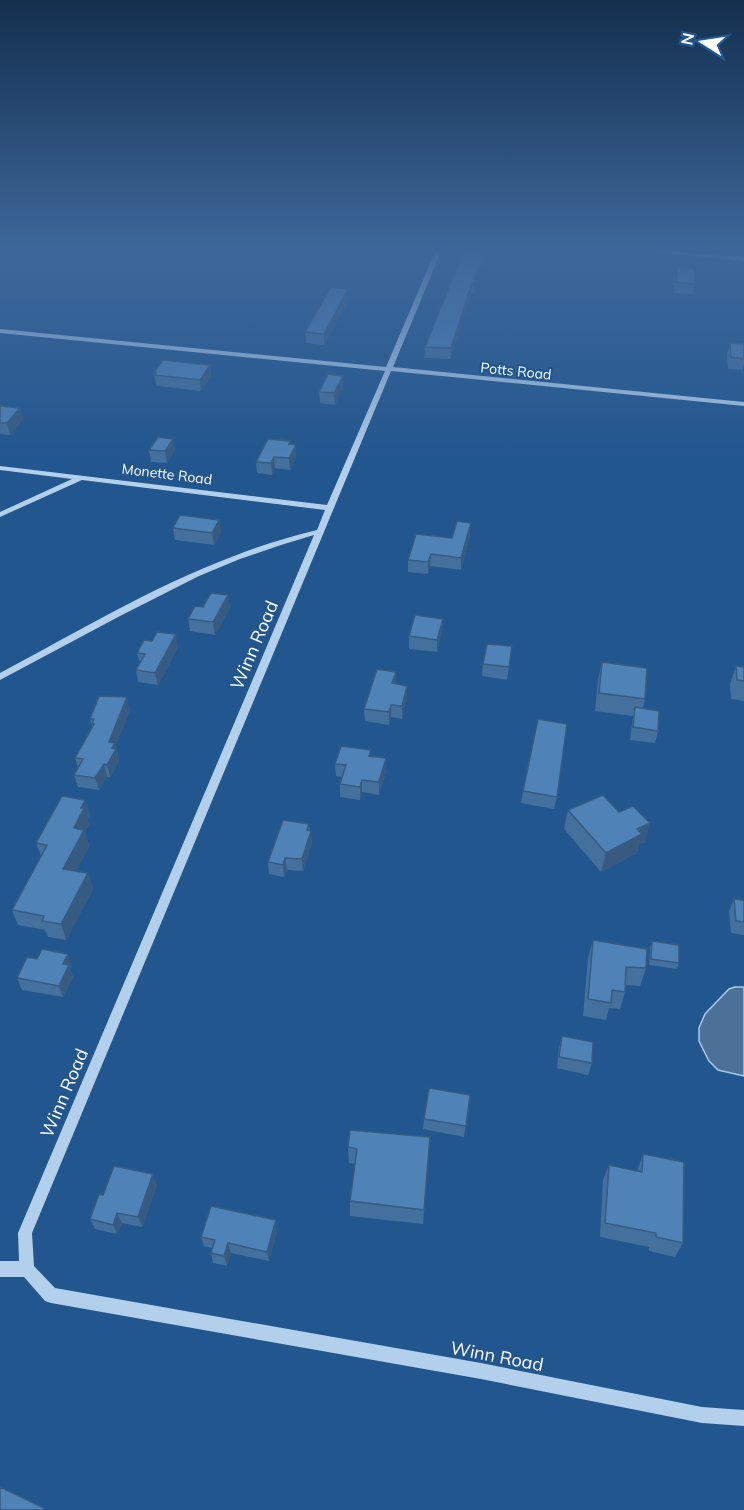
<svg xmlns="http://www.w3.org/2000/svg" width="744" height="1510" viewBox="0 0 744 1510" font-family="Mulish,sans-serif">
	<rect width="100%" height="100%" fill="#22568e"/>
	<path fill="#4c7098" stroke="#a6caed" stroke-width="1.5" d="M735,987H744V1076L718,1070L709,1061L699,1041V1028L705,1014L729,989Z"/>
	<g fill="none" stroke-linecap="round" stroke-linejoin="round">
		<path fill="#b2cfec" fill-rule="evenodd" d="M435,252H441L393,367L744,402V406L391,371L32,1233L34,1266L55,1288L481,1363L702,1407L744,1410V1426L702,1423L481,1379L51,1303L45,1301L24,1277H0V1261H19L18,1233L314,535L281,545L240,559L199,576L120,616L0,680V673C77,632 152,587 234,556C261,545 289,537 317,530L325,510L82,480L0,517V512L72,479L0,470V466L327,505L385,371L0,333V329L386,367Z
			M650,252H678L744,257V261Z"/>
	</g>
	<path fill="#44709d" d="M487,252L474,293H471L450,359L424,358L425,347Z
		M677,267L695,284L693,294L674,293V277Z
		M349,299L324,345L306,343L305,332Z
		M730,343L744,344V364L743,370L728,369L727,354Z
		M210,365L211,376L201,391L157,386L156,384L154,373Z
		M343,376V387L335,405L320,403L319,392Z
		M0,406L20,408L23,419L10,435L0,434Z
		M173,439L175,450L167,463L151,462L149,450Z
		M290,441V444L296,457L290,470L275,468L272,475L257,473L256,462Z
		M219,520L221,532L214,545L175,540L173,528Z
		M470,535L461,570L430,566L428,574L408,572V560L452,538Z
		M228,595L230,608L215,635L190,631L188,619L203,607Z
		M443,619L442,632L437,652L409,649V636Z
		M512,646L507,680L482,676L483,664Z
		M178,647L158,685L138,682L136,670L140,663L137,653Z
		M602,662L645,699L643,708L658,731L655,743L630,740L633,716L595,711L598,680Z
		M736,666L744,667V701L731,699L730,684Z
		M396,684L407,699L402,719L391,717L389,725L365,721L364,709Z
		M130,709L116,745L118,755V757L119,761L110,777H107L99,790L78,787L74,775L78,768L75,758L92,727L90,719Z
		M371,756L386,758V771L379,795L362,792L360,800L340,797V784L342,777L336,776L335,764Z
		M523,791L557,797L554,809L521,803Z
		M85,800L90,816L87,820L89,824L85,832L89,846L76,871L88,873L93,889L66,940L48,937L45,930L18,925L12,910L41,856L36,843Z
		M568,810L645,842L639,844L637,853L601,872L564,829Z
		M309,824L312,843L303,871L287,870L284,877L269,874L268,862Z
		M734,899L744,900V935L731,933L729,911Z
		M593,940L646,968L640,986L625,985V992L620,1009L609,1008L606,1020L583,1016L588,958Z
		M652,941L679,963L677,969L649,965L650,947Z
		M72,966L70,969L73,977L63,997L22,990L17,978Z
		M562,1036L592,1063L588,1075L557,1068L559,1047Z
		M470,1095L464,1137L423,1129L424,1119Z
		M350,1130L424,1210L423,1224L350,1216V1201L355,1164L349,1163L348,1147Z
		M643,1154L683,1243L675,1257L649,1251V1247L600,1237L603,1180L609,1165L637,1171Z
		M157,1185L142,1227L122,1223L117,1234L95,1229L90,1219L103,1195Z
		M277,1230L269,1261L231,1253L227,1266L213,1263L211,1253L212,1248L204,1246L201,1237Z"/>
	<path fill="#375b80" d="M484,252H487L474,293V283Z
		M472,283L471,293L450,359L451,348Z
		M348,289L349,299L324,345V334Z
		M210,365L211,376L201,391L200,380Z
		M343,376V387L335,405L334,393Z
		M20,408L23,419L10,435L7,423Z
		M173,439L175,450L167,463L165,451Z
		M296,445V457L290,470L289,458Z
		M274,457L275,468L272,475L271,463Z
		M219,520L221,532L214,545L212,533Z
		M471,523L470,535L461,570V558Z
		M431,554L430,566L428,574V562Z
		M228,595L230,608L215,635L213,622Z
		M443,619L442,632L437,652V640Z
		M176,634L178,647L158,685L155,673Z
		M396,672V685L392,683Z
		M407,686V699L402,719V706Z
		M127,697L130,709L116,745L118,755V757L119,761L110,777L107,765L109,742Z
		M391,705V717L389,725V712Z
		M386,758V771L379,795V782Z
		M104,764L107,777L99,790L95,778Z
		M362,780V792L360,800V787Z
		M85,800L90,816L87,820L89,824L85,832L89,846L69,885L63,869L74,828L81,808Z
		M650,823L645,842L639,844L637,853L601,872L606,853L637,829Z
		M309,824V835L311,831L312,843L303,871L302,859L307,830Z
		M285,858L287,870L284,877L283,865Z
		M88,873L93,889L66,940L61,924Z
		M68,954L72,966L70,969L73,977L63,997L59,986L63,964Z
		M153,1174L157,1185L142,1227L138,1217Z
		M117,1213L122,1223L117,1234L113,1225Z
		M276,1220L277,1230L269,1261L267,1252Z
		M228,1243L231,1253L227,1266L224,1256Z"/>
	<path fill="#4f82b7" stroke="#375b80" stroke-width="1.5" d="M462,252H484L474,283H472L451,348L425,347L459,262Z
		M677,267L695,268V284L676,282Z
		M331,287L348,289L324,334L305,332Z
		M730,343L744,344V359L731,357Z
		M163,360L210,365L200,380L155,375L156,373H154Z
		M328,374L343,376L334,393L319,392Z
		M0,406L20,408L7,423H0Z
		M158,437L173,439L165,451L149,450Z
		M268,439L290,441L289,444L296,445L289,458L274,457L271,463L256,462Z
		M180,515L219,520L212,533L173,528Z
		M457,521L471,523L461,558L431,554L428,562L408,560L416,534L452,538Z
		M211,593L228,595L213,622L188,619L195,606L203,607Z
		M415,615L443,619L437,640L409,636Z
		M157,632L176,634L155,673L136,670L145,654L137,653L144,640L152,641Z
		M487,644L512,646L509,667L483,664Z
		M602,662L647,668L645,699L599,693Z
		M736,666L744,667V681L737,680Z
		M377,669L396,672L392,683L407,686L402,706L391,705L389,712L364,709Z
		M99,696L127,697L109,742L115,743L112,748L116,749L107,765L104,764L95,778L74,775L83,759L75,758L94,724H92L94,719H90Z
		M635,707L659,711L658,731L633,727Z
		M538,719L567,724L557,797L523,791Z
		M341,746L371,750L369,756L386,758L379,782L362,780L360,787L340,784L346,765L335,764Z
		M603,795L619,812L633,806L650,823L637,829L642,834L606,853L568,810Z
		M62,796L85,800L81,808H84L74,828L84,830L63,869L88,873L61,924L42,921L44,916L12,910L47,845L36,843Z
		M283,820L309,824L307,830L311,831L302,859L285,858L283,865L268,862Z
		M734,899L744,900V922L736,921Z
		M593,940L647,949L646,968L626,967L625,992L612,990L611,1003L588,999Z
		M652,941L679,945V963L651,959Z
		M42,949L68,954L63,964L69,965L59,986L17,978L27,957L37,959Z
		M562,1036L593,1042L592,1063L559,1057Z
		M429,1088L470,1095L466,1126L424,1119Z
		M350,1130L430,1137L424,1210L350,1201L357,1149L348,1147Z
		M643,1154L684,1162L683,1243L656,1237V1233L605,1223L609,1165L642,1172Z
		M114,1166L153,1174L138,1217L117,1213L113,1225L90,1219L99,1194L103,1195Z
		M211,1206L276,1220L267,1252L228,1243L224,1256L211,1253L215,1240L201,1237Z
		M0,1487L44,1508L43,1510H0Z"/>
	<linearGradient id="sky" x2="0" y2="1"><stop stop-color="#132f4e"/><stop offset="0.54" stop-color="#3e689b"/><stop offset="1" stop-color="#3e689b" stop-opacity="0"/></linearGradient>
	<rect width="744" height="464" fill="url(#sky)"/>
	<g text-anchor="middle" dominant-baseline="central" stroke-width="4.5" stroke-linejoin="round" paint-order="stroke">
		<g font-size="14" fill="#fff" stroke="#22568e">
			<text transform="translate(516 371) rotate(6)">Potts Road</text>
			<text transform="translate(167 474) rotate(7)">Monette Road</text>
		</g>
		<g font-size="18" fill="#fff" stroke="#22568e">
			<text transform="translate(254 645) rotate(-67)">Winn Road</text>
			<text transform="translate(64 1093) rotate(-67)">Winn Road</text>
			<text transform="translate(497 1356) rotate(11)">Winn Road</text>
		</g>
	</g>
	<g transform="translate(702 42) rotate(282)" stroke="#22568e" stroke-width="4.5" paint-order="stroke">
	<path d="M0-4.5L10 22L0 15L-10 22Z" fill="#ffffff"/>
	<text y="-9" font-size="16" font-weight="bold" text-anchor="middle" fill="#ffffff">N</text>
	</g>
</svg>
